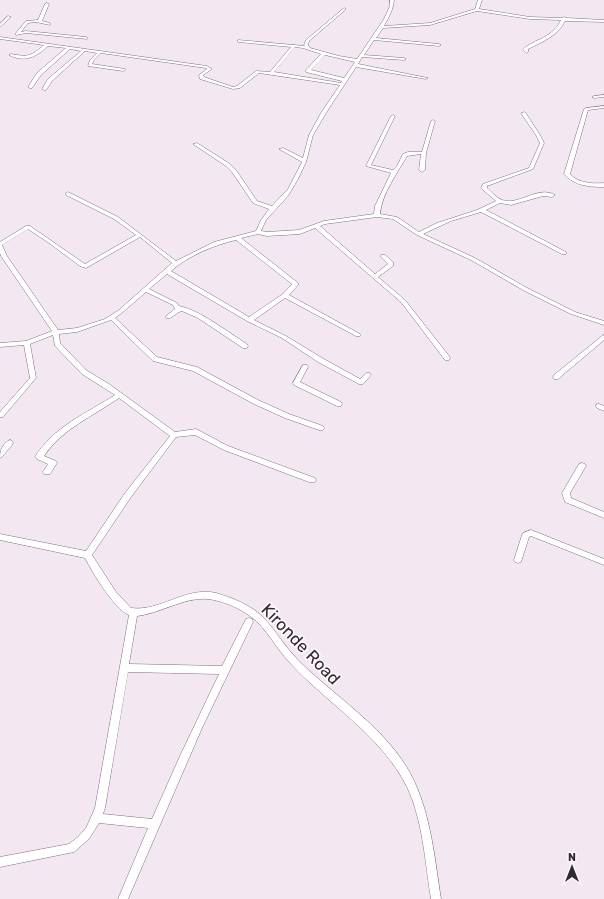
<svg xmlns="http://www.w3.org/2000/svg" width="604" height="899" viewBox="0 0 604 899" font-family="Rubik,sans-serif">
	<rect width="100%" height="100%" fill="#f3e8f2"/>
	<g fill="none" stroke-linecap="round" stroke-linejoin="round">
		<defs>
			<path id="minor" d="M390,0H394C393,10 389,17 384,26L430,23L475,9L478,0H482L479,9L530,17L562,18L564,17L566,18L604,20V22L565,21C558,36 542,42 528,49V52L526,53L523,50C526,45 532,44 536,41C546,37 556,31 561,20L530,19L477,11L430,25L383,28L376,38L439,44L441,45L439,46L374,40L364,55L404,58L406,59L404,60L362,57L358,64L428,78L426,79L356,67L326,113L313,135L306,162L298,179L288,196L266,220L261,231L267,232L299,230L324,221L374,214L375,206L391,173L366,166L391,116L393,115L395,116L371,165L393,170L397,166L403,154L408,152H422L431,121L433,120L435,121L426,153L425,170L422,172L419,170L421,154L407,156C397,174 382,193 380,214L397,217L419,232L437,223L477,210L496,201L482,189L481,188L483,184L529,168L540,143L536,135L521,113L525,112L540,135L544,143L533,169L487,186V188C491,191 496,198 502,200C519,206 538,185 555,195L552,197L543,196L511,205L500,203L486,210L566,252V254H562L481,212L451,221L423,234L475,258L527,288L575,312L604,321V325L571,314L523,290L471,260L417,235L393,219L377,217L325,224L320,226L375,274L388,264L381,257V255H385L393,262V266L378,277L405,300L449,356L450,358L449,360H445L401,302L315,228L300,234L267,236L258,234L241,238L298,283V285L289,295L360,334L361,335L360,336H356L285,298L254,320L286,336L322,358L360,379L366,373H370L371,375L363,384H359L318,362L282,338L247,321L167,274L149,289L177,303L179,306C200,310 229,333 247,344L248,346L247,348H243L198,318L182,311L179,312L170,318H166L165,317L166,316L175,309L173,305L146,292L123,312L115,318L157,357L197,367L258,400L289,414L323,426L324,428L323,430H319L285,418L254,404L193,371L153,361L111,320L77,332L59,334L60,343L86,370L109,384L175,432L196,429L198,430L228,446L315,478L316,480L315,482H309L224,450L195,435L176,437L131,497L92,555L116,592L131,608C160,612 186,586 216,593C233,598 251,605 264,618C276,631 285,647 298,660C333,695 379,723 406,766C430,805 434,854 441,899H431C425,862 423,821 407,787C381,735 329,705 291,664C276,649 267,628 250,616C239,608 227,603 214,600C188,594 163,613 137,616L129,664L222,666L246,619L249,618L252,619L253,622L202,728L128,899H118L148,828L99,823L89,839L74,852L0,867V857L69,844L78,837L86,828L95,808L129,615C114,609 93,573 85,558L0,540V534L86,551L125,493L170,436L119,398C93,416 62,429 44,456L56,461L57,463L50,474H44L43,472L48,464L37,459L35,457C53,427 87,413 115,395L82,374L55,346L53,335L30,344L36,378L3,417H0V412L30,378L24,345L0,347V343L26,341L52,331L1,256L0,253V242L26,226H30L85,264L136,235L114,219L66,195L65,194L68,192L118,217L176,261L214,242L256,231L261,220L269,209L253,203L232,172L226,166L193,144L197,143L230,164L236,170L257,201L272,206L288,189L302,162L279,149L283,148L303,158L309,135L321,113L340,85L259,73L240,88L233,89L200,79L199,75L207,69L206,68L101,53L94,60L92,64L125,69V70L123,71L88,66L90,60L97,53L85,51L52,81L46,90H44L42,89L48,79L81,51L70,49L41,75L32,88H30L28,87L37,73L66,48L48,46C36,57 25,63 9,55L11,54C28,57 30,57 44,45L0,39V37L207,66L212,69L203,75L204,77L233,87L237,86L256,71L270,72L291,47L239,42H238V40L305,46L304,45L306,40L344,8L346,9L345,10L309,41L308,45L310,48L339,56L357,59L384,19L390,6ZM295,47L303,48L321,54L306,70V72L342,81L341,83L274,72ZM325,55L355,62L344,78L311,70ZM28,229L49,243L80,266L86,268L140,237L172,263L119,310L105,319L77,328L58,330L7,256L2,245ZM236,240L292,284L283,294L249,317L171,271C188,256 214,245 236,240ZM128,672L219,674L180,756L152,819L103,814L105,808Z
				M47,3L49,4L42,21L50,23V25L36,22L28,23L21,32L26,31L86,37L88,38L87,39L26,33L16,35V33L26,21L38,20L45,4Z
				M8,16L11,17L0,27V24Z
				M604,95V97L594,98L592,97L594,96Z
				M604,106V108L588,110L570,174C578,183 592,184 604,183V187C590,187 574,186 564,174L584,109L586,108Z
				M604,335V340L558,379H554L553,377L554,375L602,336Z
				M303,365H307L308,367L300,382L341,402L342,404L341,406H337L294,385L293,383Z
				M597,404H599L604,406V411L597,408L596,406Z
				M10,440L12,441L13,443L12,445L2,457L0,458C0,450 3,443 10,440Z
				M582,463L585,464L586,466L570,493L571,498L604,512V518L565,502L562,493L579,464Z
				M531,530L604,559V565L531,536L529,537L521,562L518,563L515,562L514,560L522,535L523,533Z"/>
		</defs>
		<use href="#minor" stroke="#7d737c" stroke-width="1"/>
		<use href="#minor" fill="#fff" fill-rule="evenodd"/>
	</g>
	<g text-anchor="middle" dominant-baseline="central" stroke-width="3.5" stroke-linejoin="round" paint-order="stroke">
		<g font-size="17" fill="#2f2b2e" stroke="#fef7fd">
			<text transform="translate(301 644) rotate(46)">Kironde Road</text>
		</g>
	</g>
	<g transform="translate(572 867)" stroke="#fef7fd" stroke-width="3" paint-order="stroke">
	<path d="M0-3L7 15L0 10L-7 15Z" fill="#2f2b2e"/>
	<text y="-6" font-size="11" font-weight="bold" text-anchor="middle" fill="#2f2b2e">N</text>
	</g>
</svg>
